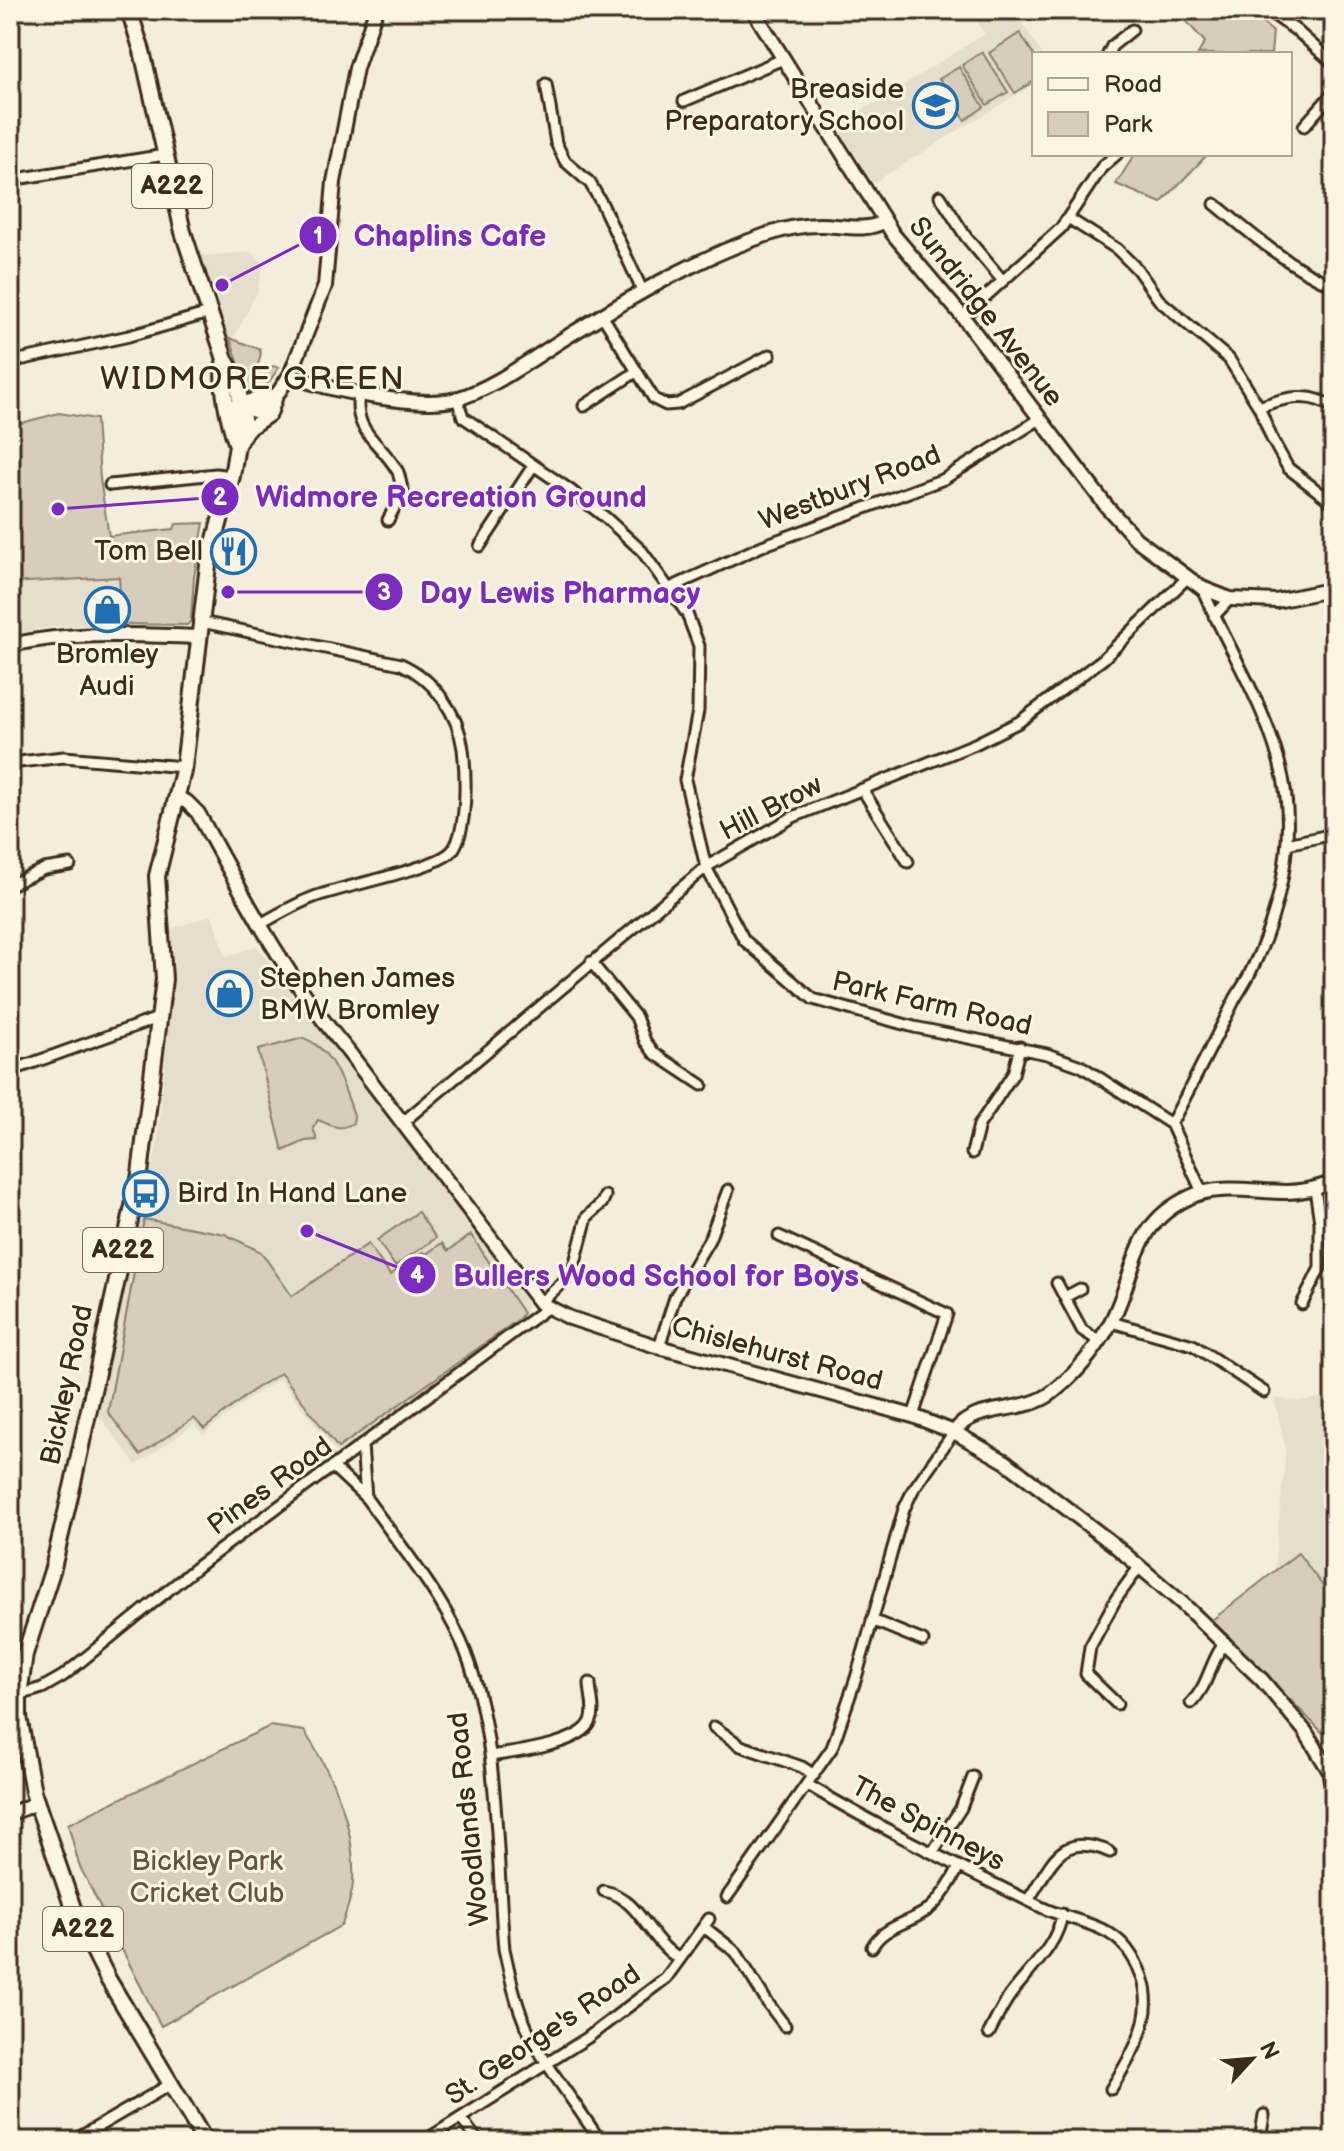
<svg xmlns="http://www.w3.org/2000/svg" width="1344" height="2151" viewBox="0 0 1344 2151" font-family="'Balsamiq Sans',sans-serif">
	<rect width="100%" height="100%" fill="#f4eddd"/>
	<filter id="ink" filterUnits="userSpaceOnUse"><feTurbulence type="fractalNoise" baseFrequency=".0125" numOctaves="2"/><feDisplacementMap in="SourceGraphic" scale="16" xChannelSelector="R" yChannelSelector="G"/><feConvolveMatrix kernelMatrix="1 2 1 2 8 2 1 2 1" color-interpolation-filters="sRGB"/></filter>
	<g filter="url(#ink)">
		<path fill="#e5ddce" d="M985,10H1014L1042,54H1034V84L873,183L837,126L985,34L975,19Z
			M251,252L263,263L258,290L236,334L227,339L199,256Z
			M119,577L122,624L58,626L10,635V583Z
			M212,915L226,957L257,946L313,1023L329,1038L522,1293L527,1306L526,1314L522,1321L337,1454L280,1379L258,1392L203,1435L194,1425L136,1465L97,1413L157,1147L174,966L171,929Z
			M1334,1396V1485L1320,1487L1326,1514L1334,1522V1751L1329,1750L1313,1723L1279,1681L1260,1602L1252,1588L1274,1572L1286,1450L1274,1398L1297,1401Z"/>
		<path fill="#d6cdbd" stroke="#887c6e" stroke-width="2" d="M1176,10H1248L1273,32L1271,54H1198L1205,42Z
			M1020,33L1034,55V81L1015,93L989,53Z
			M982,52L1008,92L987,105L962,65Z
			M959,67L984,107L965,120L939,79Z
			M1135,154H1208L1161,203L1116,184Z
			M230,338L259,349L261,353L257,369L266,371L269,366L279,367L265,388L251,389L246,385Z
			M59,413L96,419L100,479L109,536L174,529L176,524L204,523L194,577L191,621L187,625L122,624L119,577L10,583V426Z
			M303,1038C333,1048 344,1087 354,1115L353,1123C338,1132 332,1125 318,1120L313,1128L317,1140L305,1141L283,1151L258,1050Z
			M418,1212L436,1238L395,1266L377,1240Z
			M144,1219L225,1234L261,1252L292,1296L368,1244L390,1275L423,1252L426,1254L442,1243L448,1251L471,1235L523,1313L519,1319L338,1448L281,1373L256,1388L204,1429L194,1418L140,1455L108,1412Z
			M1298,1553L1334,1601V1734L1322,1732L1212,1620Z
			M270,1726L304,1731C334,1776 356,1827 353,1883C352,1897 346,1912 342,1925L161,2026L79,1865L68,1824Z"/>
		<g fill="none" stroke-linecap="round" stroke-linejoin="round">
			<defs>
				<path id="street" d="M1267,10L1297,31L1334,64
					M1108,54L1112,46L1132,30
					M546,84L556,143L565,161L590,183L602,204L643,292
					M684,101L783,59
					M1304,126L1334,92
					M10,180L165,155
					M940,196L966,237L1003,281
					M1215,204C1253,236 1288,266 1334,286
					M1068,218L1117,249L1137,269L1159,300L1229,359L1259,407L1272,439L1288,468L1333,503
					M602,315L654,399L666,405L678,404L770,355
					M963,317L1061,228L1102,167L1117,154
					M10,362L129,336L209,313
					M359,393C352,434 382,442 398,472C400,478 401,486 403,491L388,520
					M457,399L463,417L570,490L606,518L642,551L687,614L699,646L698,711L685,780L706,867L744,940L813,999L914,1027L1047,1054L1081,1066L1171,1124L1202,1192
					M584,406L636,372
					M1259,407C1283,398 1312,390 1334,409
					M110,485L216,474L232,476
					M480,546L533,466
					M670,588L762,546L944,479L1040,419
					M1214,616L1230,599
					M202,622L401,664C434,679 458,713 463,749C466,774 468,831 452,851C436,869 342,886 314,897C295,904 277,915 259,925
					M10,763L64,757L184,767
					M862,789L908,862
					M1287,844L1334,834
					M10,885L44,869L70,865
					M591,962L636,1017L645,1041L654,1053L702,1085
					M10,1071L158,1018
					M402,1123L706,867L793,817L975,744L1019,722L1103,659L1187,578
					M1171,1124C1193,1083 1214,1041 1235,999C1240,990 1246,982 1250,973C1279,916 1296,842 1283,778C1269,710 1229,651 1202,588
					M972,1153L979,1125L1013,1074L1020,1047
					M779,1236L947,1314L913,1416
					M1057,1283L1082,1330L1099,1341
					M1065,1297L1080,1289
					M540,1303L572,1274L587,1217L602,1203L605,1196
					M1302,1304L1320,1268V1222L1315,1189
					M1111,1322L1193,1345L1264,1392
					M659,1347L675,1297L709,1240L728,1190
					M333,1467L366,1498L362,1445
					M366,1498C399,1544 438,1590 461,1641C500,1728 496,1854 504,1949C510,1975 515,2002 526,2026C545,2067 576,2103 600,2141
					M872,1620L923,1641
					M19,1695L42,1688L63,1676L198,1566L547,1308
					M1191,1703C1209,1685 1209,1663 1225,1642
					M1117,1704L1086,1674L1090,1647L1116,1599L1140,1566
					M714,1727L741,1746L802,1767L814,1775
					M491,1756C514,1752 581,1745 591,1721C596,1710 590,1695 590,1683
					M808,1785C883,1830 962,1868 1041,1907C1069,1921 1106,1922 1127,1949C1166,2001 1139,2043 1111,2089
					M932,1853L961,1808L973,1777
					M604,1891C640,1898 649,1941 678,1958
					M727,1897L832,1748L856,1678L904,1509L913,1490L954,1432
					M1028,1900C1052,1865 1059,1830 1110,1852
					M704,1927L736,1952L767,2002L785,2026
					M872,1947C883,1926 911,1923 929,1909C942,1898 951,1882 959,1867
					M989,2033C996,2020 1002,2006 1011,1994C1029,1970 1058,1945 1062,1914
					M461,2119L478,2141
					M73,2141L171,2084
					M424,2141L587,2038L666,1978L709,1919
					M1263,2141L1260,2140L1264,2115"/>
				<path id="secondary" d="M753,10L893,234L963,317L1107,507L1136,539L1202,588L1230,599L1276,601L1334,589
					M290,375C326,390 419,409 456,399C490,390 532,359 562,340C626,300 694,259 766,235C783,229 802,225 820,225C841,225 866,233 885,221
					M242,406L254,411L273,405
					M234,407C251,404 254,394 276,396
					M245,431L270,414L276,396L290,375L325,286L334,182L356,68L376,10
					M10,645C72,631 135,635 198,637
					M177,798L187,802L198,813C243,895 286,978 347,1050L540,1303L570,1318L659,1347L913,1416L954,1432L1006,1462L1113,1544L1182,1603L1262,1680L1305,1731L1329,1770L1334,1793
					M954,1432C977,1401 1023,1416 1053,1392C1076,1374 1097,1348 1111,1322C1138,1270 1130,1225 1190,1197C1217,1184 1256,1192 1286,1192C1303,1192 1318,1188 1334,1182
					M10,1814L36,1803"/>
				<path id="primary" d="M129,10L142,51L183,232L225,359L237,381L245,431L237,445L232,476L208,565L184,767L157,876L164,979L140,1174L73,1483L53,1568L25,1654L19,1695V1717L33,1792L74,1911L108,1979L205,2141
					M225,359C219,381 229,423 237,445"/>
			</defs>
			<use href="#street" stroke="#3b2a1e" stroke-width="15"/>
			<use href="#secondary" stroke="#3b2a1e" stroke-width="18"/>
			<use href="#primary" stroke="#3b2a1e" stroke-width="20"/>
			<use href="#street" stroke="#fcf5e5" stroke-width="9"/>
			<use href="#secondary" stroke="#fcf5e5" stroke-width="12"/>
			<use href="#primary" stroke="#fcf5e5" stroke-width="14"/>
		</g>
	</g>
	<defs>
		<symbol id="school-ring" viewBox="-11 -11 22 22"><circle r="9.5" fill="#fcf5e5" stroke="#1f6fb2" stroke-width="1.5"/><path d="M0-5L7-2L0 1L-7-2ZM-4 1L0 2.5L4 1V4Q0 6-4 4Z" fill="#1f6fb2"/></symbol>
		<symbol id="restaurant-ring" viewBox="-11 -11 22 22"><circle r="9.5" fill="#fcf5e5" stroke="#1f6fb2" stroke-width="1.5"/><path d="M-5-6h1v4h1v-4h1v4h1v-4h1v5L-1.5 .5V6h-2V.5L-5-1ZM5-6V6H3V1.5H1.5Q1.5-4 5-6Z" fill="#1f6fb2"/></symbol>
		<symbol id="shop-ring" viewBox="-11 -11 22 22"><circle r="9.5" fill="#fcf5e5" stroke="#1f6fb2" stroke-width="1.5"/><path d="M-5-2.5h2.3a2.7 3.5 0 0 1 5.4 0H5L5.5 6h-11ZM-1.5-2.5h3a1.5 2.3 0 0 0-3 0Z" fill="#1f6fb2"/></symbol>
		<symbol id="bus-ring" viewBox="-11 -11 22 22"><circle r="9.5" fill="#fcf5e5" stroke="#1f6fb2" stroke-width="1.5"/><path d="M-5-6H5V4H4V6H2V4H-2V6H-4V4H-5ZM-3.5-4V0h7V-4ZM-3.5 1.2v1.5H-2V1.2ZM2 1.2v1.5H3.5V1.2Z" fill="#1f6fb2"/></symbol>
	</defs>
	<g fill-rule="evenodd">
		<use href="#school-ring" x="910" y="80" width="51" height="51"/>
		<use href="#restaurant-ring" x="208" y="526" width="51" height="51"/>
		<use href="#shop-ring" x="82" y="584" width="51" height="51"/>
		<use href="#shop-ring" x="204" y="968" width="51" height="51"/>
		<use href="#bus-ring" x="120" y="1168" width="51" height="51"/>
	</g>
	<g text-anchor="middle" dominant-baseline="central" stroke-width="6" stroke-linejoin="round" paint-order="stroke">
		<g fill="#fcf5e5" stroke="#75675a" stroke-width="2">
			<rect x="132" y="164" width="80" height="44" rx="6"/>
			<rect x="83" y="1228" width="80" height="44" rx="6"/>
			<rect x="43" y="1907" width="80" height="44" rx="6"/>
		</g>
		<g font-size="26" font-weight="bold" fill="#3b2a1e">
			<text x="172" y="186">A222</text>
			<text x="123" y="1250">A222</text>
			<text x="83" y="1929">A222</text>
		</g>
		<g font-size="28" fill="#3b2a1e" stroke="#fcf5e5" text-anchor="end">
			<text x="904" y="89">Breaside<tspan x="904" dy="32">Preparatory School</tspan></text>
			<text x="203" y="551">Tom Bell</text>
			<text x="107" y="654" text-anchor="middle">Bromley<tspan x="107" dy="32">Audi</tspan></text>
			<text x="260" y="978" text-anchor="start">Stephen James<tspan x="260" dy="32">BMW Bromley</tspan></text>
			<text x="177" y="1193" text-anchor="start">Bird In Hand Lane</text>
		</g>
		<g font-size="28" fill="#3b2a1e" stroke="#fcf5e5">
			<text transform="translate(986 312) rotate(52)">Sundridge Avenue</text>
			<text transform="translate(850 488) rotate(-21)">Westbury Road</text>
			<text transform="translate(771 808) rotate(-27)">Hill Brow</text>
			<text transform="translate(932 1004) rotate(13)">Park Farm Road</text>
			<text transform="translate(777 1354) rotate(15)">Chislehurst Road</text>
			<text transform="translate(67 1385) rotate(-78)">Bickley Road</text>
			<text transform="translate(270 1486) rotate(-36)">Pines Road</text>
			<text transform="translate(469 1819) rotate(-96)">Woodlands Road</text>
			<text transform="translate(928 1824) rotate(28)">The Spinneys</text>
			<text transform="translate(543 2035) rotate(-34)">St. George's Road</text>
		</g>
		<g font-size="28" fill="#625346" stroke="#fcf5e5">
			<text x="207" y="1861">Bickley Park<tspan x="207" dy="32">Cricket Club</tspan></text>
		</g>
		<g font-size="32" letter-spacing="2" fill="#3b2a1e" stroke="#fcf5e5">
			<text x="253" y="379">WIDMORE GREEN</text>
		</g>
	</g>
	<path fill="none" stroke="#7b2cbf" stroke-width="3" d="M222 285L318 235M58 509L220 497M228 592L384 592M307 1231L417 1275"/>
	<g fill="#7b2cbf" stroke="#fcf5e5" stroke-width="3">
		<circle cx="222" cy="285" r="8"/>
		<circle cx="58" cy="509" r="8"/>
		<circle cx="228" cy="592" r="8"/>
		<circle cx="307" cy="1231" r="8"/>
		<circle cx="318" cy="235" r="20"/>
		<circle cx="220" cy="497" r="20"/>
		<circle cx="384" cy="592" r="20"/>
		<circle cx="417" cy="1275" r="20"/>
	</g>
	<g font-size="24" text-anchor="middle" font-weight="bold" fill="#fff">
		<text x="318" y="244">1</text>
		<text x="220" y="505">2</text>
		<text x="384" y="600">3</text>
		<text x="417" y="1283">4</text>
	</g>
	<g font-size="30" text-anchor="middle" font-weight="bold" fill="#7b2cbf" stroke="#fcf5e5" stroke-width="6" stroke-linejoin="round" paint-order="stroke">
		<text x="450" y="246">Chaplins Cafe</text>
		<text x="451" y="507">Widmore Recreation Ground</text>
		<text x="560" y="603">Day Lewis Pharmacy</text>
		<text x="656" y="1286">Bullers Wood School for Boys</text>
	</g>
	<rect width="1344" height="2151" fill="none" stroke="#fcf5e5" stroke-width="40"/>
	<rect x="20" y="20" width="1304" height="2111" fill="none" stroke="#3b2a1e" stroke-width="3" filter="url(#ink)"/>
	<rect x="1032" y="52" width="260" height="104" fill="#fcf5e5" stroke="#afa495" stroke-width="2"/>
	<rect x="1048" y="78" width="40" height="12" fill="#fcf5e5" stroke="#afa495" stroke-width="2"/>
	<text x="1104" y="92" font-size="24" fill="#3b2a1e">Road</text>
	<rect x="1048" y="112" width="40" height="24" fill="#d6cdbd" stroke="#afa495" stroke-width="2"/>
	<text x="1104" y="132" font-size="24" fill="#3b2a1e">Park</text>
	<g transform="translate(1252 2059) rotate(64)" stroke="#fcf5e5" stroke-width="6" paint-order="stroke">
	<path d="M0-6L14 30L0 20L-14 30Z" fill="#3b2a1e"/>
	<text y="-12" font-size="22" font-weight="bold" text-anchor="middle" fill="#3b2a1e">N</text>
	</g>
</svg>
